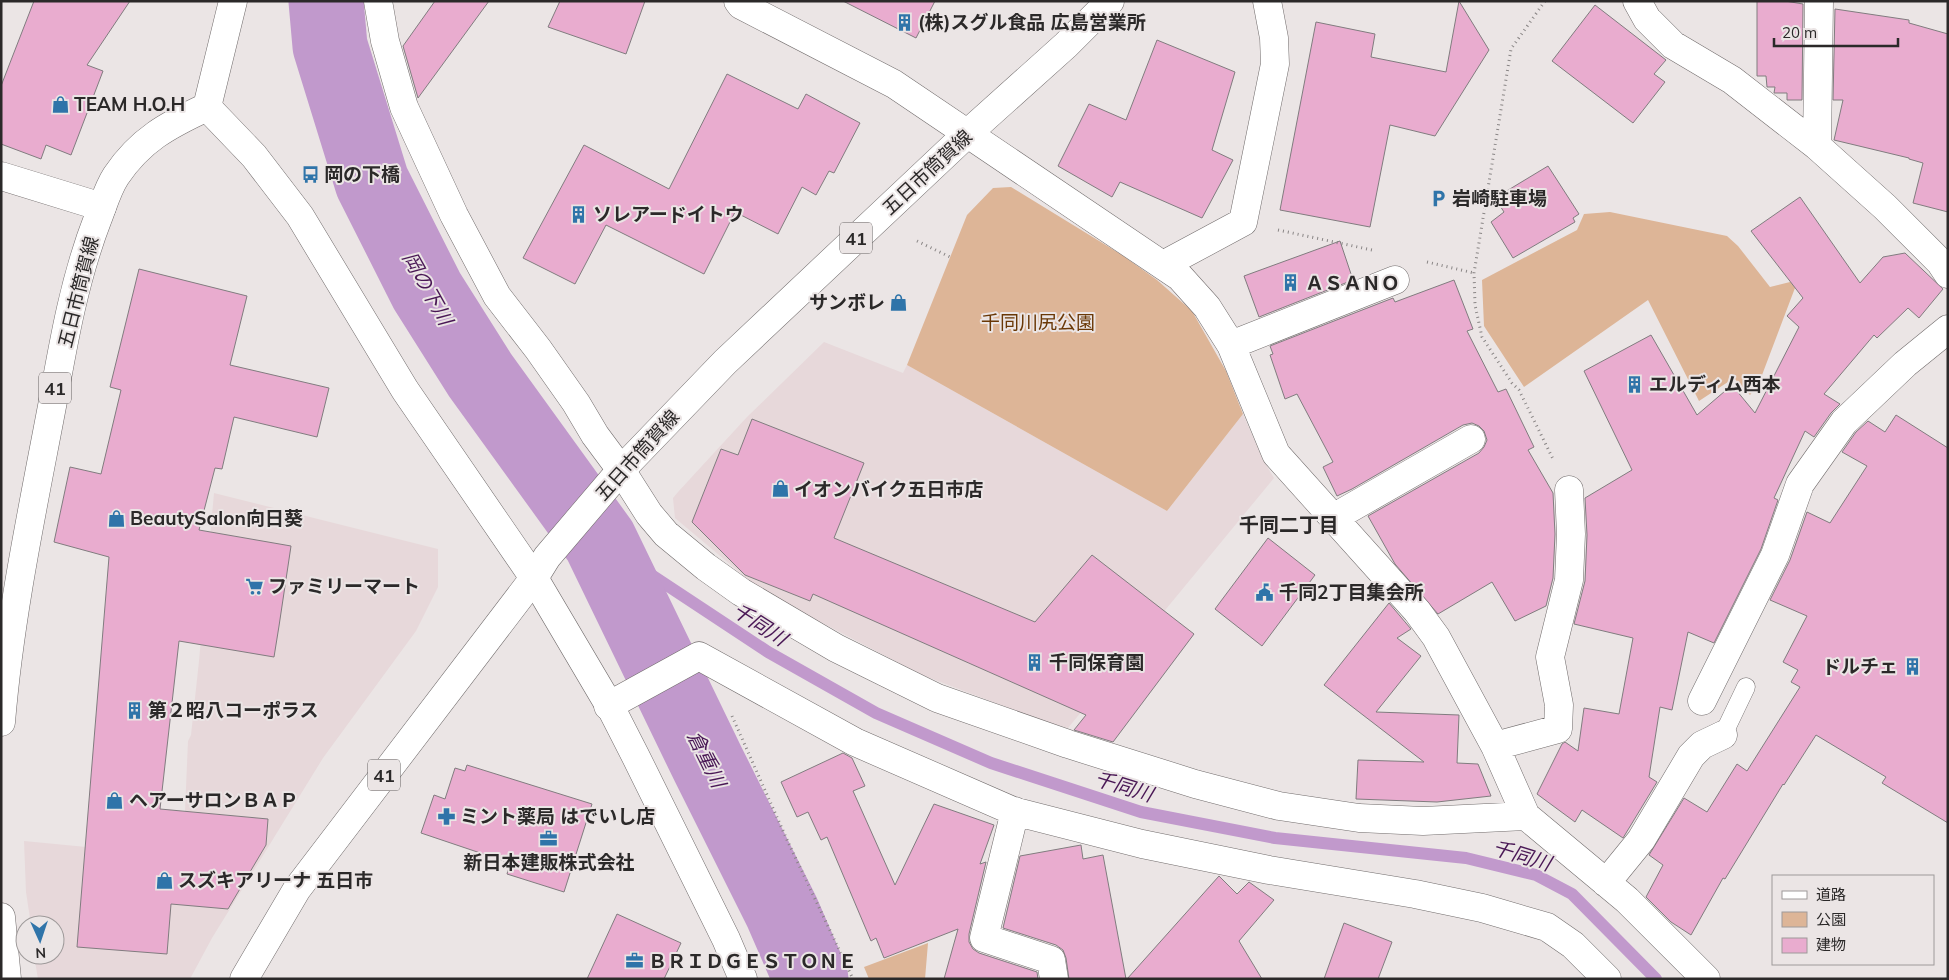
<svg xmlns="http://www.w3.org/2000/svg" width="1949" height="980" viewBox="0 0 1949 980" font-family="Mulish,'Noto Sans JP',sans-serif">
	<rect width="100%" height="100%" fill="#ebe5e5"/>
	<path fill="#e7d8da" d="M824,342L903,373L907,365L1167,511L1243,414L1263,460L1274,478L1068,728L1046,722L922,675L809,616L756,586L675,518L673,498L678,492L747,417Z
		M214,493L438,549V587L416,631L323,758L212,938L190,979H38L34,955H55V925H31L26,892L24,841L180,856L185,811L188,741L191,735L199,661Z"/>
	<path fill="#ddb597" d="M1011,187L1122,255L1157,280L1192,311L1226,371L1243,414L1167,511L907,365L967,215L993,188Z
		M1610,212L1727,236L1738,246L1770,287L1798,280L1759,383L1750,395L1734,378L1699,401L1648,300L1524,387L1484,326L1482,280L1577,230L1584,214Z
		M928,943L925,979H869L864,967Z"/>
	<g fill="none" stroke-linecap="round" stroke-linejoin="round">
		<path stroke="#c199cc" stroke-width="12" d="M600,541L768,652L876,713L991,763L1141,812L1275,838L1466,858L1536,875L1572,894L1656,979"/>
		<path stroke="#c199cc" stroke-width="75" d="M326,1L330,46L372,182L427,291L480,375L600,541L708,764L782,912L811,979"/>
	</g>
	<path fill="#e9accf" stroke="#817c7f" d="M34,1H130L87,65L103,71L71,155L46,145L41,159L1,144V86Z
		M435,1H489L418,98L403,46Z
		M560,1H645L626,54L548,27Z
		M843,1H935L916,38Z
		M1459,1L1489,50L1435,136L1390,125L1370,227L1280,210L1316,22L1375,34L1371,57L1446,72Z
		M1757,1H1785L1803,4L1802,100H1787V93H1774L1775,87H1767L1766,76H1757Z
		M1595,5L1666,60L1654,74L1665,82L1633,123L1552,61Z
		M1835,9L1909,20V23L1948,34V212L1913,203L1923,163L1909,159V158L1834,140L1843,100H1833Z
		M1157,40L1235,72L1212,150L1233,160L1202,218L1120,182L1112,197L1058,166L1089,104L1126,120Z
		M727,74L798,109L806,94L860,123L834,173L829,171L816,195L802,187L778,234L735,212L704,274L606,225L575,284L523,258L584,145L669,189Z
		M1548,166L1579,214L1573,218L1575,222L1513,258L1491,222L1504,212L1495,198Z
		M1800,197L1860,283L1883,257L1905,253L1943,289L1919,318L1908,308L1877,338L1874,335L1824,394L1840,404L1831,413L1814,437L1805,431L1774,498L1778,500L1761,549L1714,643L1688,632L1672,710L1660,707L1649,777L1657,782L1623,838L1582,810L1575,822L1537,794L1562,744L1565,742L1578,751L1584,708L1619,714L1633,638L1574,624L1585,581L1587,535L1585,498L1632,470L1584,371L1651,335L1697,415L1732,385L1755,413L1799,327L1787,316L1803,298L1751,231Z
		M1340,241L1353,280L1259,317L1244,276Z
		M139,269L247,296L230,365L329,388L317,437L234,417L222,469L215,468L199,530L291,546L279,626L274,657L179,641L160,809L268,819L266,845L228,909L171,904L167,954L77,947L109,557L54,542L70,467L101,474L121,390L110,387Z
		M1454,280L1473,329L1467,331L1498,392L1506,389L1534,447L1528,450L1553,493L1555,534L1553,578L1546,606L1515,621L1492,582L1438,614L1395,564L1368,516L1479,453L1484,447L1487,440L1484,431L1479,426L1472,423L1463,425L1352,489L1337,496L1323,467L1333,462L1297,394L1285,399L1270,355L1273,354L1270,346L1393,298L1395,302Z
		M1896,415L1948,448V823L1882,783L1886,777L1816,735L1784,785L1783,784L1725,879L1723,878L1691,935L1671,922L1646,897L1663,865L1649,855L1684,798L1707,812L1737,764L1747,771L1800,687L1791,682L1798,670L1783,662L1807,616L1770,600L1790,560L1807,512L1830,523L1867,466L1842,452L1856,432L1868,421L1885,432Z
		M752,419L864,463L834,538L1035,622L1092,555L1194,634L1113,742L1074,730L1086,715L813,594L810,601L745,575L692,522L721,449L738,455Z
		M1268,538L1315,575L1262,646L1215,609Z
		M1389,603L1411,629L1397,638L1421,656L1376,712L1459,715L1457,763L1478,764L1491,796L1437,802L1356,799L1358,760L1424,762L1324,685Z
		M843,753L852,758L865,786L853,791L895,885L934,804L994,825L980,864L986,862L969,934V942L973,949L979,953L1037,972L1038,979H944L958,929L884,958L876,938L871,941L827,837L821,840L808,812L797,817L781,782Z
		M467,765L592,804L564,892L507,874L510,863L421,833L434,795L445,799L455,768L465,771Z
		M1081,845L1083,859L1103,855L1126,979H1069L1066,958L1063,950L1056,945L1003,928L1020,856Z
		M1219,876L1237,894L1249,882L1274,900L1239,941L1262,979H1127Z
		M617,914L681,943L664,979H587Z
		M1344,923L1392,942L1378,979H1324Z"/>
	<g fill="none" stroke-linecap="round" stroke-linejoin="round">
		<defs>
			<path id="service" d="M1723,735L1746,687"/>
			<path id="minor" d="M378,1L385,41L404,107L454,215L497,296L538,349L576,403L595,435L621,470L649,514L666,534L706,567L741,592L836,648L937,698L1068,744L1195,784L1279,806L1359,818L1423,821L1526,816
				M738,1L741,5L894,84L1180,277L1207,307L1231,345L1276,454L1417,611L1436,637L1495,746L1526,816L1627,900L1706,979
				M1637,1L1647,19L1673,45L1732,80L1817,146L1885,207L1940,262L1948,274
				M1817,146L1819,1
				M1,176L102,207
				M1163,265L1243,222L1275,64L1274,38L1267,1
				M1231,345L1395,280
				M1333,518L1471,439
				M1702,701L1775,555L1800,484L1844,422L1905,364L1948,329
				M608,706L699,656L855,742L1013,811L1142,844L1269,870L1415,894L1482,908L1547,927L1573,945L1607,979
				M1495,746L1558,729L1559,705L1550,657L1569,580L1571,534L1569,490
				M1015,811L984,938L1051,960L1054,979
				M1606,883L1641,840L1691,756L1702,745L1723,735"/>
			<path id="tertiary" d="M207,107L254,156L300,216L405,390L534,578L612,710L636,757L726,939L743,979"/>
			<path id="primary" d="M1,722C10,614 33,507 53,401C64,339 75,277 98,218C103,205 108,188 116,176C140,140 168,125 207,107L233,1
				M1,917L7,979
				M244,979L297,889L534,578L547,557L621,470L725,362L968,133L1066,45L1110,1"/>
		</defs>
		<use href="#service" stroke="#726d6d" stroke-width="19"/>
		<use href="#minor" stroke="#726d6d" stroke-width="29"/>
		<use href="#tertiary" stroke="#726d6d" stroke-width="29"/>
		<use href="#primary" stroke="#726d6d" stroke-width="29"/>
		<path stroke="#898585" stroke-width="3" stroke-dasharray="1 4" stroke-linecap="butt" d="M1545,1L1511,49L1474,273L1475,305L1482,337L1512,383L1519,390L1553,459
			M1278,230L1372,250
			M917,241L950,257
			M1427,262L1474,273
			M732,716L788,842L853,979"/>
		<use href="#service" stroke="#fff" stroke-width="18"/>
		<use href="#minor" stroke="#fff" stroke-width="28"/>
		<use href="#tertiary" stroke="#fff" stroke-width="28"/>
		<use href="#primary" stroke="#fff" stroke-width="28"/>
	</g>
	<defs>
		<symbol id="building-bare" viewBox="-9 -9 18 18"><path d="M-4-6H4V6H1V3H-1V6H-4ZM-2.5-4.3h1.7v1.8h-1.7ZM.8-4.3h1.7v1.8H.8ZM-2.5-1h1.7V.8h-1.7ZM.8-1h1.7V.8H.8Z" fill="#2f74a9" stroke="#ebe5e5" stroke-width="2.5" paint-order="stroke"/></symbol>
		<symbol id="shop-bare" viewBox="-9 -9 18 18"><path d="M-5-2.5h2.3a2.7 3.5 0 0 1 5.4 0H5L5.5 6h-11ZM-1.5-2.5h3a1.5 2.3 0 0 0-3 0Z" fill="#2f74a9" stroke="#ebe5e5" stroke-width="2.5" paint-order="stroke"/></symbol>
		<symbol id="bus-bare" viewBox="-9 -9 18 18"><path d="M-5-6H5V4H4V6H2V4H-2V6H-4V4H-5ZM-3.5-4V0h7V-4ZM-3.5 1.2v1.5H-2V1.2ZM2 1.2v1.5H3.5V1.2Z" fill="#2f74a9" stroke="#ebe5e5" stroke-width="2.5" paint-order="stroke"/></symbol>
		<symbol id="parking-bare" viewBox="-9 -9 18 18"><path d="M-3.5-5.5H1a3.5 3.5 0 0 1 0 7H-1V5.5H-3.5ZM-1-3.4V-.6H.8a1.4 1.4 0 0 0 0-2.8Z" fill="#2f74a9" stroke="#ebe5e5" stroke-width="2.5" paint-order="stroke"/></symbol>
		<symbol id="supermarket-bare" viewBox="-9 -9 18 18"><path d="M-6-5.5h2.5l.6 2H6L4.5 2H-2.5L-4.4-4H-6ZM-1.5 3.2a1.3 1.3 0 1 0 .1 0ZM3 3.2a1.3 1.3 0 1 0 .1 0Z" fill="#2f74a9" stroke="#ebe5e5" stroke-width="2.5" paint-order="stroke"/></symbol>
		<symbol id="civic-bare" viewBox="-9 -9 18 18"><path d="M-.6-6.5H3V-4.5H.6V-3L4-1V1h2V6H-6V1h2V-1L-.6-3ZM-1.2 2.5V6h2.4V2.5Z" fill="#2f74a9" stroke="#ebe5e5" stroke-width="2.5" paint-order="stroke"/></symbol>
		<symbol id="pharmacy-bare" viewBox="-9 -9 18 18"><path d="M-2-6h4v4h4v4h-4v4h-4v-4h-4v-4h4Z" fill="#2f74a9" stroke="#ebe5e5" stroke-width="2.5" paint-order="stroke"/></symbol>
		<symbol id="office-bare" viewBox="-9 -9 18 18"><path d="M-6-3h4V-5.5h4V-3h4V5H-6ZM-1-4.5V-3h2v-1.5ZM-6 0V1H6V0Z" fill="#2f74a9" stroke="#ebe5e5" stroke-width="2.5" paint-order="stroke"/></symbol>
	</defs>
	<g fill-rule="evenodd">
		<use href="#building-bare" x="892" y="10" width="25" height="25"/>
		<use href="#shop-bare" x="48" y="92" width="25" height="25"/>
		<use href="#bus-bare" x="298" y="162" width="25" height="25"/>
		<use href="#parking-bare" x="1426" y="186" width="25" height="25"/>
		<use href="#building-bare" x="566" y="202" width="25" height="25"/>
		<use href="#building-bare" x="1278" y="270" width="25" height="25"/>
		<use href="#shop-bare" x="886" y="290" width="25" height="25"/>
		<use href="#building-bare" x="1622" y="372" width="25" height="25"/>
		<use href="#shop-bare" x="768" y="476" width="25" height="25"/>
		<use href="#shop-bare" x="104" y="506" width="25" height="25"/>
		<use href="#supermarket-bare" x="242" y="574" width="25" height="25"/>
		<use href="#civic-bare" x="1252" y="580" width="25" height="25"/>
		<use href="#building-bare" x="1022" y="650" width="25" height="25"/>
		<use href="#building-bare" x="1900" y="654" width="25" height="25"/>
		<use href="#building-bare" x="122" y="698" width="25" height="25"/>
		<use href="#shop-bare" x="102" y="788" width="25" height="25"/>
		<use href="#pharmacy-bare" x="434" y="804" width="25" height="25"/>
		<use href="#office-bare" x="536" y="826" width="25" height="25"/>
		<use href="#shop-bare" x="152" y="868" width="25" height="25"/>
		<use href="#office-bare" x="622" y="948" width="25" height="25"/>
	</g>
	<g text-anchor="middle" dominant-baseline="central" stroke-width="4" stroke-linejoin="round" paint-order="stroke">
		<g fill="#ebe5e5" stroke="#656161" stroke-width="1">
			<rect x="840" y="222.5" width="32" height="31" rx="4"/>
			<rect x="39" y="372.5" width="32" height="31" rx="4"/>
			<rect x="368" y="759.5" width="32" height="31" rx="4"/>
		</g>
		<g font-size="18" font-weight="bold" fill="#2b2929">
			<text x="856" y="238">41</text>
			<text x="55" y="388">41</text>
			<text x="384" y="775">41</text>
		</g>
		<g font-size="19" font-weight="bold" fill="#2b2929" stroke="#ebe5e5" text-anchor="start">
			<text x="918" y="22">(株)スグル食品 広島営業所</text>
			<text x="74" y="104">TEAM H.O.H</text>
			<text x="324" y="174">岡の下橋</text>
			<text x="1452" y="198">岩崎駐車場</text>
			<text x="593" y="214">ソレアードイトウ</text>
			<text x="1305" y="283">ＡＳＡＮＯ</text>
			<text x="885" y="302" text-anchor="end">サンボレ</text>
			<text x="1649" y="384">エルディム西本</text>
			<text x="794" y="489">イオンバイク五日市店</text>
			<text x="130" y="518">BeautySalon向日葵</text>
			<text x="268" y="586">ファミリーマート</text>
			<text x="1279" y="592">千同2丁目集会所</text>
			<text x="1049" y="662">千同保育園</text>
			<text x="1898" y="666" text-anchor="end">ドルチェ</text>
			<text x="148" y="710">第２昭八コーポラス</text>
			<text x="129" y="800">ヘアーサロンＢＡＰ</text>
			<text x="460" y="816">ミント薬局 はでいし店</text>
			<text x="549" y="862" text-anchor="middle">新日本建販株式会社</text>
			<text x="178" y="880">スズキアリーナ 五日市</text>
			<text x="648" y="961">ＢＲＩＤＧＥＳＴＯＮＥ</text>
		</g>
		<g font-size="19" fill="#2b2929" stroke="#ebe5e5">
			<text transform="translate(927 172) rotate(-43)">五日市筒賀線</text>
			<text transform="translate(78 292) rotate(-76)">五日市筒賀線</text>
			<text transform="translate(637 455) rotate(-48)">五日市筒賀線</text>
		</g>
		<g font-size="19" fill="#6a3806" stroke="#ebe5e5">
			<text x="1038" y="322">千同川尻公園</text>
		</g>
		<g font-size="20" font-style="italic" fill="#491755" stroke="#ebe5e5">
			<text transform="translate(428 288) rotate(61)">岡の下川</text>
			<text transform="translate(760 624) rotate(33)">千同川</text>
			<text transform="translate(707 759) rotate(64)">倉重川</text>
			<text transform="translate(1124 786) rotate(17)">千同川</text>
			<text transform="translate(1522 855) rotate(17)">千同川</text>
		</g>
		<g font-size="20" font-weight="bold" fill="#2b2929" stroke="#ebe5e5">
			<text x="1289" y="524">千同二丁目</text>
		</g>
	</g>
	<rect width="1949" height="980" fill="none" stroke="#2b2929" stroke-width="5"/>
	<rect x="1772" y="875" width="162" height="90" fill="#ebe5e5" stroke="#9e9a9a"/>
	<rect x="1782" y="891" width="25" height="8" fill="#ffffff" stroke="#9e9a9a"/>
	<text x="1816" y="900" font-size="15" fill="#2b2929">道路</text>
	<rect x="1782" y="912" width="25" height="15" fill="#ddb597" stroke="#9e9a9a"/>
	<text x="1816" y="925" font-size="15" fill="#2b2929">公園</text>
	<rect x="1782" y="938" width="25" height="15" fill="#e9accf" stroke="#9e9a9a"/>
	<text x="1816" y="950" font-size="15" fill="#2b2929">建物</text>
	<g transform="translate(40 940) rotate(177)"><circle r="24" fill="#ebe5e5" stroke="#9e9a9a"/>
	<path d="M0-4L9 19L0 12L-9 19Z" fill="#2f74a9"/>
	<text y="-8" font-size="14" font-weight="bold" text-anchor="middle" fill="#2b2929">N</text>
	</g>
	<path d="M1774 38v8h124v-8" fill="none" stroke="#2b2929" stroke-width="2.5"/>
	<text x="1782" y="38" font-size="15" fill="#2b2929" stroke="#ebe5e5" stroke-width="4" paint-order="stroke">20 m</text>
</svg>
